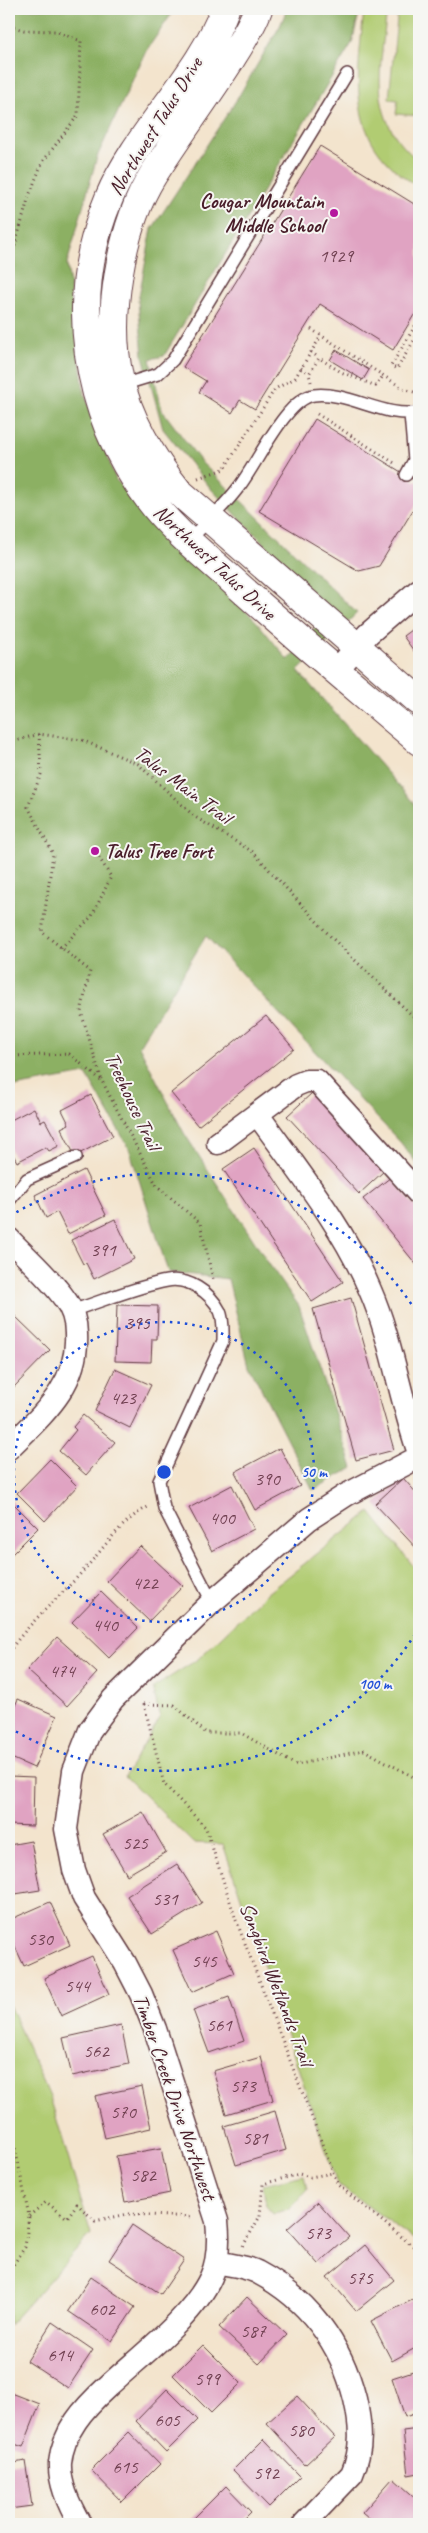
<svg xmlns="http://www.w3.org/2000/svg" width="428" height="2533" viewBox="0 0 428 2533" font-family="Caveat,sans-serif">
	<rect width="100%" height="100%" fill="#f6f6f2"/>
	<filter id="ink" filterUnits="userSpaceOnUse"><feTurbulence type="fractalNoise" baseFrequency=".02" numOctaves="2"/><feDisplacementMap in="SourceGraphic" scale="10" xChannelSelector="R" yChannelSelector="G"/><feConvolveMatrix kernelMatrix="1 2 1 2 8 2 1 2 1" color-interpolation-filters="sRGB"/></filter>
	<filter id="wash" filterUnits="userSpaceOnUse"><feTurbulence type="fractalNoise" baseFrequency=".0096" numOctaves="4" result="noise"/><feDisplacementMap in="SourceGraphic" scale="20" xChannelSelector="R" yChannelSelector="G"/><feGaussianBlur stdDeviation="1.12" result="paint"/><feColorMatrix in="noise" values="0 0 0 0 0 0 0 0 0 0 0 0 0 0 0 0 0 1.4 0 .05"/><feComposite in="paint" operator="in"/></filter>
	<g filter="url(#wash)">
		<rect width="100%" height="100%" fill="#f3e4cd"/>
		<path fill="#b1cc72" stroke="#7e764e" d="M364,9H387C381,69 365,118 419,161V187C344,142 357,83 364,9Z
			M398,9H419V116L396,114L398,100L389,99Z
			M370,1512L419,1573V2243L337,2184L223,1844L193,1843L125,1776L160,1718L153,1688L198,1659L266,1594Z
			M9,2005L50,2097L91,2234L9,2325Z
			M304,2175L307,2190L289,2209L273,2214L266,2206L263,2184Z"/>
		<path fill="#8cb064" stroke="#6b6848" d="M9,9H175L146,51L97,157L67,264L84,392L116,480L257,622L288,660L329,610L212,490L163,429L143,356L138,301L152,229L237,99L280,26L287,9H360L352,43L164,356L150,359L162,410L202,463L357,613L298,671L419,809V1166L401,1143L206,936L139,1046L184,1133L269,1264L299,1306L353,1468L313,1490L249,1365L228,1279L168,1272L129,1148L86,1074L9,1088Z"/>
		<g id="blocks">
			<path fill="#e0a3c2" d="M320,146L419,207V312L417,310L393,350L320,304L255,409L240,400L232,413L199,392L206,381L183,367Z
				M336,350L369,370L363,380L330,360Z
				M315,419L419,483V500L379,566L359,571L259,511Z
				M419,624V658L403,636Z
				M266,1016L294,1049L198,1126L171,1093Z
				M312,1093L384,1171L359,1194L287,1116Z
				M91,1095L113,1136L75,1156L61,1128L69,1124L62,1110Z
				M34,1108L41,1122L45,1120L59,1146L49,1151L46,1147L17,1162L9,1147V1121Z
				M254,1148L343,1282L312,1302L223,1169Z
				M84,1170L106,1215L68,1234L57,1212L46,1218L35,1195Z
				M391,1177L419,1212V1268L363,1199Z
				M115,1219L134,1259L94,1279L86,1263L83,1264L71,1240Z
				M351,1298L394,1450L356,1460L313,1309Z
				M117,1305L158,1306L157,1339H152L151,1362L115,1361Z
				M15,1316L50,1350L13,1388L9,1384V1323Z
				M115,1369L151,1385L130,1428L95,1411Z
				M83,1415L115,1442L86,1475L59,1451L76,1430L73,1427Z
				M280,1448L300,1486L255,1510L235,1472Z
				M50,1459L77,1486L45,1521L17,1493Z
				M403,1478L419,1496V1551L375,1504Z
				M232,1485L254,1529L212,1551L189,1508Z
				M9,1499L38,1528L9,1557Z
				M140,1546L183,1586L149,1621L107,1581Z
				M101,1592L138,1628L109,1658L72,1622Z
				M57,1637L97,1673L67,1706L27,1670Z
				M18,1699L57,1716L34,1768L9,1757V1719Z
				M9,1776L34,1777L33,1826L9,1825Z
				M143,1812L166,1852L127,1875L103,1834Z
				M31,1841L40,1890L9,1895V1845Z
				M177,1864L202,1903L152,1934L127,1896Z
				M50,1902L70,1945L24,1966L9,1933V1920Z
				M216,1931L234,1973L192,1992L173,1950Z
				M92,1956L109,1994L61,2016L44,1978Z
				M229,1997L244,2041L209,2053L193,2010Z
				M121,2025L129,2064L72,2076L63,2038Z
				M261,2057L273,2100L226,2114L213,2071Z
				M142,2086L151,2128L105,2138L95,2096Z
				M275,2111L286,2150L236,2165L224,2126Z
				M161,2148L170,2193L125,2202L116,2156Z
				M318,2202L349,2237L318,2264L287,2229Z
				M132,2225L184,2260L161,2294L109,2260Z
				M365,2245L394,2280L356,2311L327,2277Z
				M91,2277L135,2307L112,2341L68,2311Z
				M247,2297L287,2335L259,2364L219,2327Z
				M418,2297L419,2346L392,2361L371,2321Z
				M52,2322L93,2350L68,2388L27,2361Z
				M203,2345L241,2383L211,2413L173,2375Z
				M419,2369V2412L405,2417L392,2378Z
				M167,2389L198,2420L166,2452L136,2421Z
				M9,2392L40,2404L23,2447L9,2442Z
				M297,2396L335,2437L305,2465L267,2423Z
				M419,2429V2473L408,2475L403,2431Z
				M129,2432L160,2464L122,2502L91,2470Z
				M264,2439L300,2476L269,2507L233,2470Z
				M25,2461L32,2506L9,2509V2464Z
				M393,2478L419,2501V2515L411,2524H375L362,2513Z
				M226,2486L251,2512L239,2524H195L191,2521Z"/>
		</g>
	</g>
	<g filter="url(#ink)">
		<use href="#blocks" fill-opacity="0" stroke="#633d43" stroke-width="1"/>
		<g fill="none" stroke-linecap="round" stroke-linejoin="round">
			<defs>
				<path id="lane" d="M122,385L158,374L173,360L347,74
					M406,475L414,460L410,414
					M189,541C205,523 224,507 238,488C256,466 286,398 314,395C348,391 385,419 419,412
					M9,1201L27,1179L76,1157
					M71,1311C100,1302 138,1286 167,1281C188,1277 210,1292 220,1311C224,1320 223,1332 223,1341L159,1481L164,1508L212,1602"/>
				<path id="street" d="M336,671L368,634L419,590
					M258,1115C298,1171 343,1226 370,1290C392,1340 400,1400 419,1453
					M218,1143L296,1085L306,1081H317L419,1194
					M9,1239C27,1258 49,1277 64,1298C72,1308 76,1322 76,1334C79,1385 42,1415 9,1448
					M216,2262C229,2265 245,2266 257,2272C308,2299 341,2343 355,2399C361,2425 363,2448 352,2474L304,2524
					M80,2524C70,2507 59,2483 60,2463C63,2431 84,2408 107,2387C139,2357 193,2317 211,2277C219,2260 219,2240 217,2221L155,2029L141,1994L125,1963L84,1898L74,1870L66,1829L74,1771L90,1730L113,1699L212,1602L309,1519L346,1495L419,1457"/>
				<path id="secondary" d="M225,9C200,76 136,133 109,198C67,297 84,413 149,499C172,530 204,555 233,581C294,636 357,688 419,741
					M258,9C252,26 241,43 231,59C206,98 178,136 153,175C120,228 106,317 119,377C128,418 152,459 178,491L419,701"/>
			</defs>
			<use href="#lane" stroke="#633d43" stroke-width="14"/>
			<use href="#street" stroke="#633d43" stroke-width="25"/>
			<use href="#secondary" stroke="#633d43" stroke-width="30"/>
			<path stroke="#633d43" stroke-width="3" stroke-dasharray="1 4" stroke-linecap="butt" d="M9,26L24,30L55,31L81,41L78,115L42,163L29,196L10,263L9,289
				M311,329L404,389L414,392L419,389
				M419,329L415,326L391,366L397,369L416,337L419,339
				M311,352L319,358
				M301,368L309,374
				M311,382L309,374L319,358L341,372L376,386L383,376
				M317,414L396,464
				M198,478L224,469L275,389L295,378L321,336
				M39,734L41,774L28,807L53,854L42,932L90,971L81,1012L102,1081L157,1186L200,1223L213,1279
				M9,743L39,734L82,740L138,764L195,817L253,852L331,937L419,1022
				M61,948L92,916L111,877L95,851
				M9,1056L69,1054L101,1080
				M9,1652C29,1622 58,1599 82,1572C103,1550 120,1521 148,1507
				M144,1704L164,1784L206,1828L236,1920L338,2185L419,2251
				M144,1704L174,1705L206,1733H241L296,1765L364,1750L419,1780
				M9,2119L29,2216L25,2247L9,2271
				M29,2216L46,2202L67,2218L77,2204L95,2221L128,2214L193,2217
				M243,2246L260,2216L263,2184L299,2174L310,2177L333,2173"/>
			<use href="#lane" stroke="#fff" stroke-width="11"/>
			<use href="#street" stroke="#fff" stroke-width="22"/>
			<use href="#secondary" stroke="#fff" stroke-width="28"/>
		</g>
	</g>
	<g fill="none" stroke="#1d4ed8" stroke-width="2.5" stroke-dasharray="2.5 5">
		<circle cx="164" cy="1472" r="150"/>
		<path d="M419 1628A299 299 0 0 1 10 1728M10 1216A299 299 0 0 1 419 1316"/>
	</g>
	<g fill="#b5179e" stroke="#f6f6f2" stroke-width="2">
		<circle cx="334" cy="213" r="5"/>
		<circle cx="95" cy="851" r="5"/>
	</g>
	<g text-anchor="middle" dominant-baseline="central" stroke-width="4" stroke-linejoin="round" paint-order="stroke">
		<g font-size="19" fill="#704051">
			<text x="336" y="256">1929</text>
			<text x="103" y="1250">391</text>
			<text x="137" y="1323">395</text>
			<text x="123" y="1398">423</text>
			<text x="267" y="1479">390</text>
			<text x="222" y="1518">400</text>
			<text x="145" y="1583">422</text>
			<text x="105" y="1625">440</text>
			<text x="62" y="1671">474</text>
			<text x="135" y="1843">525</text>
			<text x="165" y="1899">531</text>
			<text x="40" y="1939">530</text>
			<text x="204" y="1961">545</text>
			<text x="77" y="1986">544</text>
			<text x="219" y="2025">561</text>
			<text x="96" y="2051">562</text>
			<text x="243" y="2086">573</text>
			<text x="123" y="2112">570</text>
			<text x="255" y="2138">581</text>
			<text x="143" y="2175">582</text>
			<text x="318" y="2233">573</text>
			<text x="360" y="2278">575</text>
			<text x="102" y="2309">602</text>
			<text x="253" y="2331">587</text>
			<text x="60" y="2355">614</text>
			<text x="207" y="2379">599</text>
			<text x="167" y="2420">605</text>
			<text x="301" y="2430">580</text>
			<text x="125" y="2467">615</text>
			<text x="266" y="2473">592</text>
		</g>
		<g font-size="21" fill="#4a1f2b" stroke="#f6f6f2">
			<text transform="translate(155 126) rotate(-58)">Northwest Talus Drive</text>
			<text transform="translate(215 562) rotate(43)">Northwest Talus Drive</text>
			<text transform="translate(183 785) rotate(37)">Talus Main Trail</text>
			<text transform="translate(133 1101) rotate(65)">Treehouse Trail</text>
			<text transform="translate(277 1984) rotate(69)">Songbird Wetlands Trail</text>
			<text transform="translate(175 2097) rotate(71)">Timber Creek Drive Northwest</text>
		</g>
		<g font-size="21" font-weight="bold" fill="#4a1f2b" stroke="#f6f6f2" text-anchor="end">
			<text x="324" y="201">Cougar Mountain<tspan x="324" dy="24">Middle School</tspan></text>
			<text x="105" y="851" text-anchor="start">Talus Tree Fort</text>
		</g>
	</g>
	<circle cx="164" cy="1472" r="8" fill="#1d4ed8" stroke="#f6f6f2" stroke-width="2.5"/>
	<g font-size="15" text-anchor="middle" font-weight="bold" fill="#1d4ed8" stroke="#f6f6f2" stroke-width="4" stroke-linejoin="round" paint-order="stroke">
		<text x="314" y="1477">50 m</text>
		<text x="375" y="1689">100 m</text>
	</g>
	<rect width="428" height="2533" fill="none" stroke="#f6f6f2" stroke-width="30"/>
</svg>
